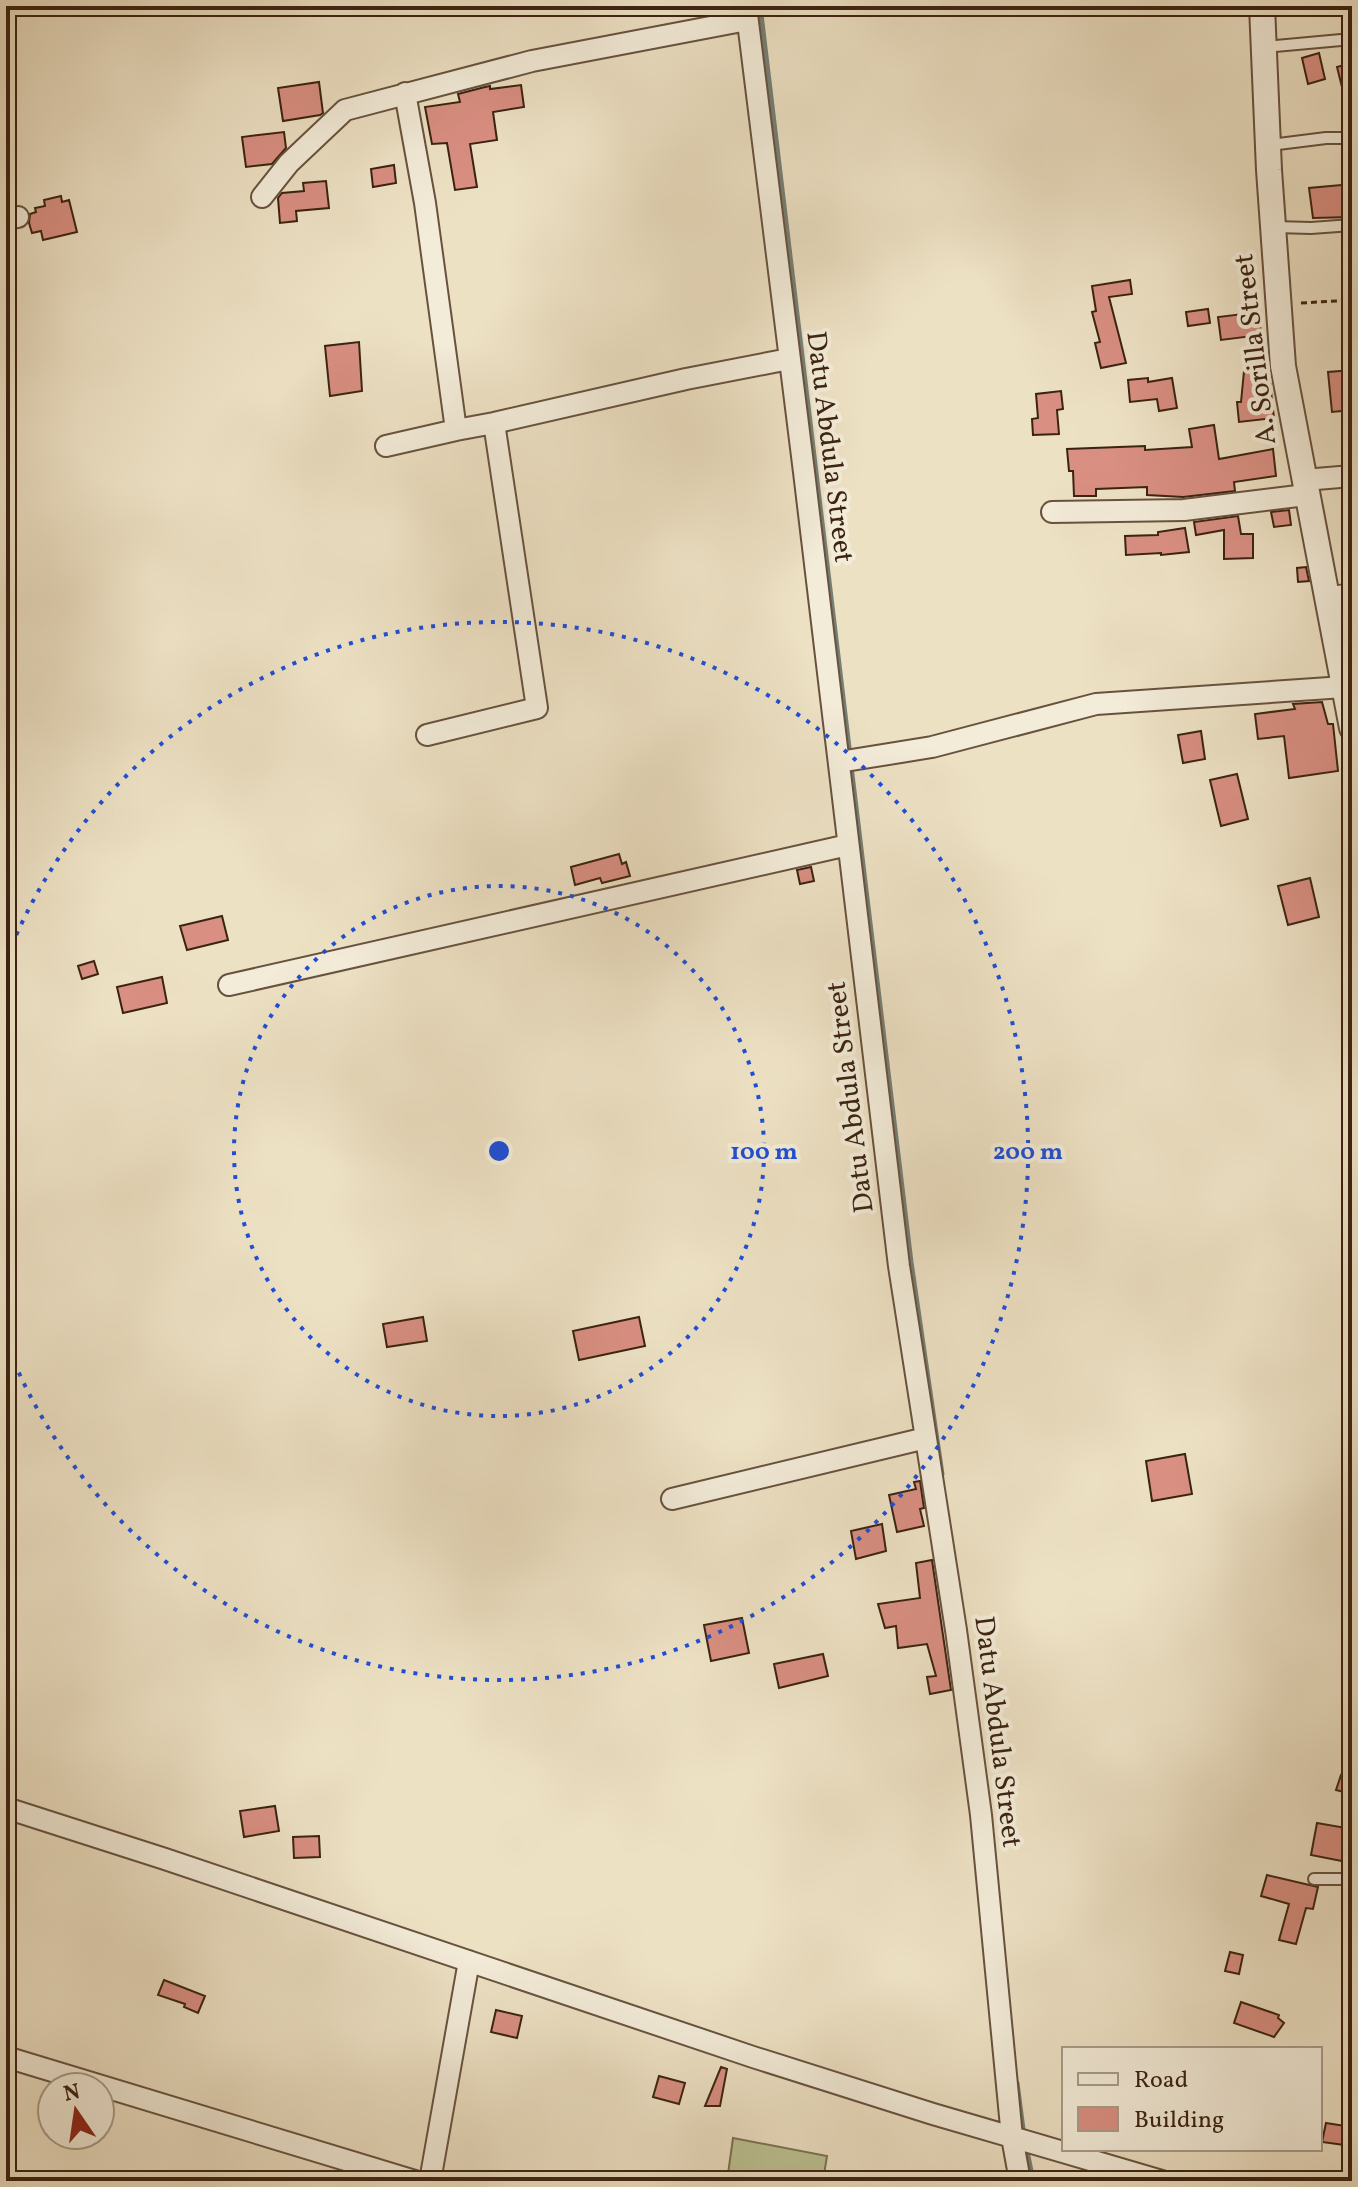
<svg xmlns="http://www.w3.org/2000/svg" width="1358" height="2187" viewBox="0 0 1358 2187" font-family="Vollkorn,serif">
	<rect width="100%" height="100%" fill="#ede1c4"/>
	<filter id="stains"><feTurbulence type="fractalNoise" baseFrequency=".0025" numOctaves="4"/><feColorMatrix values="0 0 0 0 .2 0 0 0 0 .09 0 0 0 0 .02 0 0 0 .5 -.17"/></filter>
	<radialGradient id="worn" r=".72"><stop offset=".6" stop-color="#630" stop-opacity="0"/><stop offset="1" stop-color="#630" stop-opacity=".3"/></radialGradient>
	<path fill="#bcc292" stroke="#7c7252" stroke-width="2" d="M733,2138L827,2156L823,2181H727Z"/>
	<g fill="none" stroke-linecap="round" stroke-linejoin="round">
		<path stroke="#747f76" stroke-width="5" d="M760,6L850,756
			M851,766L911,1262L942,1474
			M1017,2083L1024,2137
			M1026,2146L1033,2181"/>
	</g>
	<path fill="#d98f82" stroke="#3b2311" stroke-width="2" d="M1319,53L1325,79L1308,84L1302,58Z
		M1352,63V107H1347L1337,67Z
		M319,82L323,113L320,115L283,121L278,88Z
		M521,85L524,107L493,112L497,140L470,144L477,187L455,190L447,143L432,144L425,107L460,102L458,94L485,87L490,86V89Z
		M284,132L286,148L272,164L246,167L242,137Z
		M394,165L396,183L373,187L371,169Z
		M326,181L329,208L296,211L297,221L280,223L278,198L282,193L304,191L303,183Z
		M1352,184V217L1313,218L1309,188Z
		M61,196L62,202L69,200L77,232L43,240L41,231L32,233L29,223L30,214L36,212L35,208L45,206L44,200Z
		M1130,280L1132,294L1109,297L1126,363L1101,368L1095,343L1100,342L1092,312L1096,311L1092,286Z
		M1208,309L1210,323L1188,326L1186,312Z
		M1259,312L1261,335L1221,340L1218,317Z
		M359,342L362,391L330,396L325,346Z
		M1352,370V410L1332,412L1328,372Z
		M1244,371L1269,373L1274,418L1239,422L1237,402H1241Z
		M1148,378V382L1172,378L1177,408L1159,411L1157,399L1130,402L1128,380Z
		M1061,391L1063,409L1057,410L1059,434L1033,435L1032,419L1038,418L1036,394Z
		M1214,425L1219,459L1273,449L1276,476L1234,482L1235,491L1183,497L1147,495V487L1096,489V496H1074L1073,471H1069L1067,449L1145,446V450L1192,447L1189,429Z
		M1289,510L1291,525L1274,527L1271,512Z
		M1238,516L1241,534H1253V558L1224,559V530L1196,535L1194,522Z
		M1185,528L1189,552L1161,555V553L1126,555L1125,536L1158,535V532Z
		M1306,567L1309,581L1298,582L1297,568Z
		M1322,702L1328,724H1333L1338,771L1289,778L1284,736L1258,739L1255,714L1295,709L1293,704Z
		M1201,731L1205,759L1183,763L1178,735Z
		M1237,774L1248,819L1221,826L1210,780Z
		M619,854L622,864L626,862L630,876L602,883L600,878L575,885L571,867Z
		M811,867L814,881L800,884L797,870Z
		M1310,878L1319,917L1288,925L1278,886Z
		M222,916L228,940L187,950L180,926Z
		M94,961L98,974L82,979L78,966Z
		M162,977L167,1003L123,1013L117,987Z
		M423,1317L427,1341L387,1347L383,1324Z
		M639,1317L645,1346L579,1360L573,1331Z
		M1185,1454L1192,1494L1152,1501L1146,1461Z
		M920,1481L924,1508L920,1509L924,1526L897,1532L889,1495L916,1489L914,1482Z
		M882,1524L886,1551L856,1559L851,1531Z
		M932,1560L951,1690L930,1694L927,1677L936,1676L927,1644L898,1648L896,1626L885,1628L878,1604L920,1598L916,1563Z
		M742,1618L749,1653L711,1661L704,1625Z
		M823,1654L828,1676L779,1688L774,1664Z
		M1341,1775L1352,1778V1794L1336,1790Z
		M275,1806L279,1831L244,1837L240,1811Z
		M1317,1823L1352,1829V1863L1311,1855Z
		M319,1836L320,1857L294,1858L293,1837Z
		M1267,1875L1318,1887L1313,1909L1306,1908L1296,1944L1279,1940L1289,1904L1261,1896Z
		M1230,1952L1243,1955L1239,1974L1225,1971Z
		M164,1980L205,1996L198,2013L184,2007L185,2004L158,1995Z
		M1241,2002L1279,2015L1278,2018L1284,2023L1274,2037L1234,2023Z
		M496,2010L522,2016L517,2038L491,2032Z
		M721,2067L727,2069L720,2106H705Z
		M659,2076L685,2083L679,2104L653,2097Z
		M1326,2123L1352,2127V2146L1322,2142Z"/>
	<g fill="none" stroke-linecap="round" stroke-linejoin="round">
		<defs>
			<path id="service" d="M1265,47L1352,39
				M1270,145L1326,138H1352
				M1275,227L1311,228L1352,225
				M1314,1879H1352"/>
			<path id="minor" d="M746,6L804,472L899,1266L956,1630L981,1815L1012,2137L1020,2181
				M405,93L425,203L456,430L494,423L686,379L789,359
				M262,197L289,163L345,110L532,61L747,20
				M6,219L18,217
				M386,446L456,430
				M1304,480L1352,476
				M1052,512L1184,510L1306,495
				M1326,598L1352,594
				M427,735L537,708L494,423
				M839,762L932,747L1096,704L1344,687
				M229,985L848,845
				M672,1499L926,1438
				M6,1808L165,1859L753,2057L933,2114L1162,2181
				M6,2057L415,2181
				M430,2181L469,1961"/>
			<path id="tertiary" d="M1262,6L1269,170L1283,366L1352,728"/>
		</defs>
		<use href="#service" stroke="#68523e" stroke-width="14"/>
		<use href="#minor" stroke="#68523e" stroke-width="24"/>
		<use href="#tertiary" stroke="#68523e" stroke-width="28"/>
		<path stroke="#3b2311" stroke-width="3" stroke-dasharray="6 4" stroke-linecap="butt" d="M1301,303L1352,300"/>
		<use href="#service" stroke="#f3ecd9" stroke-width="10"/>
		<use href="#minor" stroke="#f3ecd9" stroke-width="20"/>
		<use href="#tertiary" stroke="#f3ecd9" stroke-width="24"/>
	</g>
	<g fill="none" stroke="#1d4ed8" stroke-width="4" stroke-dasharray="4 8">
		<circle cx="499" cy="1151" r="265"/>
		<path d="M7 957A529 529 0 1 1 7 1345"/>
	</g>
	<g text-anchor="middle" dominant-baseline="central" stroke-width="8" stroke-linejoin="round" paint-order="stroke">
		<g font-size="28" fill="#3b2311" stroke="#f3ecd9">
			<text transform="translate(1256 349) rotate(-97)">A. Sorilla Street</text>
			<text transform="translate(829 447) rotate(83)">Datu Abdula Street</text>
			<text transform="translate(851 1097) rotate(-97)">Datu Abdula Street</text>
			<text transform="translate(997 1732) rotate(83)">Datu Abdula Street</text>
		</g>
	</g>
	<circle cx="499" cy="1151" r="12" fill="#1d4ed8" stroke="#f3ecd9" stroke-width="4"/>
	<g font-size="24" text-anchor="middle" font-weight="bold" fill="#1d4ed8" stroke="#f3ecd9" stroke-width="8" stroke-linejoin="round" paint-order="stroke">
		<text x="764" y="1159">100 m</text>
		<text x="1028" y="1159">200 m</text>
	</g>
	<rect width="1358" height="2187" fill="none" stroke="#ede1c4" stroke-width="32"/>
	<rect x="8" y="8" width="1342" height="2171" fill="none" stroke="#3b2311" stroke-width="4"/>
	<rect x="16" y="16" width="1326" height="2155" fill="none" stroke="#3b2311" stroke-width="2"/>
	<rect x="1062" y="2047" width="260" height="104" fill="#f3ecd9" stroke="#a99c89" stroke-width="2"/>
	<rect x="1078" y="2073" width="40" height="12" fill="#f3ecd9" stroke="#a99c89" stroke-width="2"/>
	<text x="1134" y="2087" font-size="24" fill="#3b2311">Road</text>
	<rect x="1078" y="2107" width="40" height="24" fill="#d98f82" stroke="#a99c89" stroke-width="2"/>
	<text x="1134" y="2127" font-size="24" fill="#3b2311">Building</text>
	<g transform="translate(76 2111) rotate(347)"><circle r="38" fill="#f3ecd9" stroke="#a99c89" stroke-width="2"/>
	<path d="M0-6L14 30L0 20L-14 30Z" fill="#8f2418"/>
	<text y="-12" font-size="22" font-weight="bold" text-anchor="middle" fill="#3b2311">N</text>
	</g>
	<rect width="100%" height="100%" filter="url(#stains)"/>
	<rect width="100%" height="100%" fill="url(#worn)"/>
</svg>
